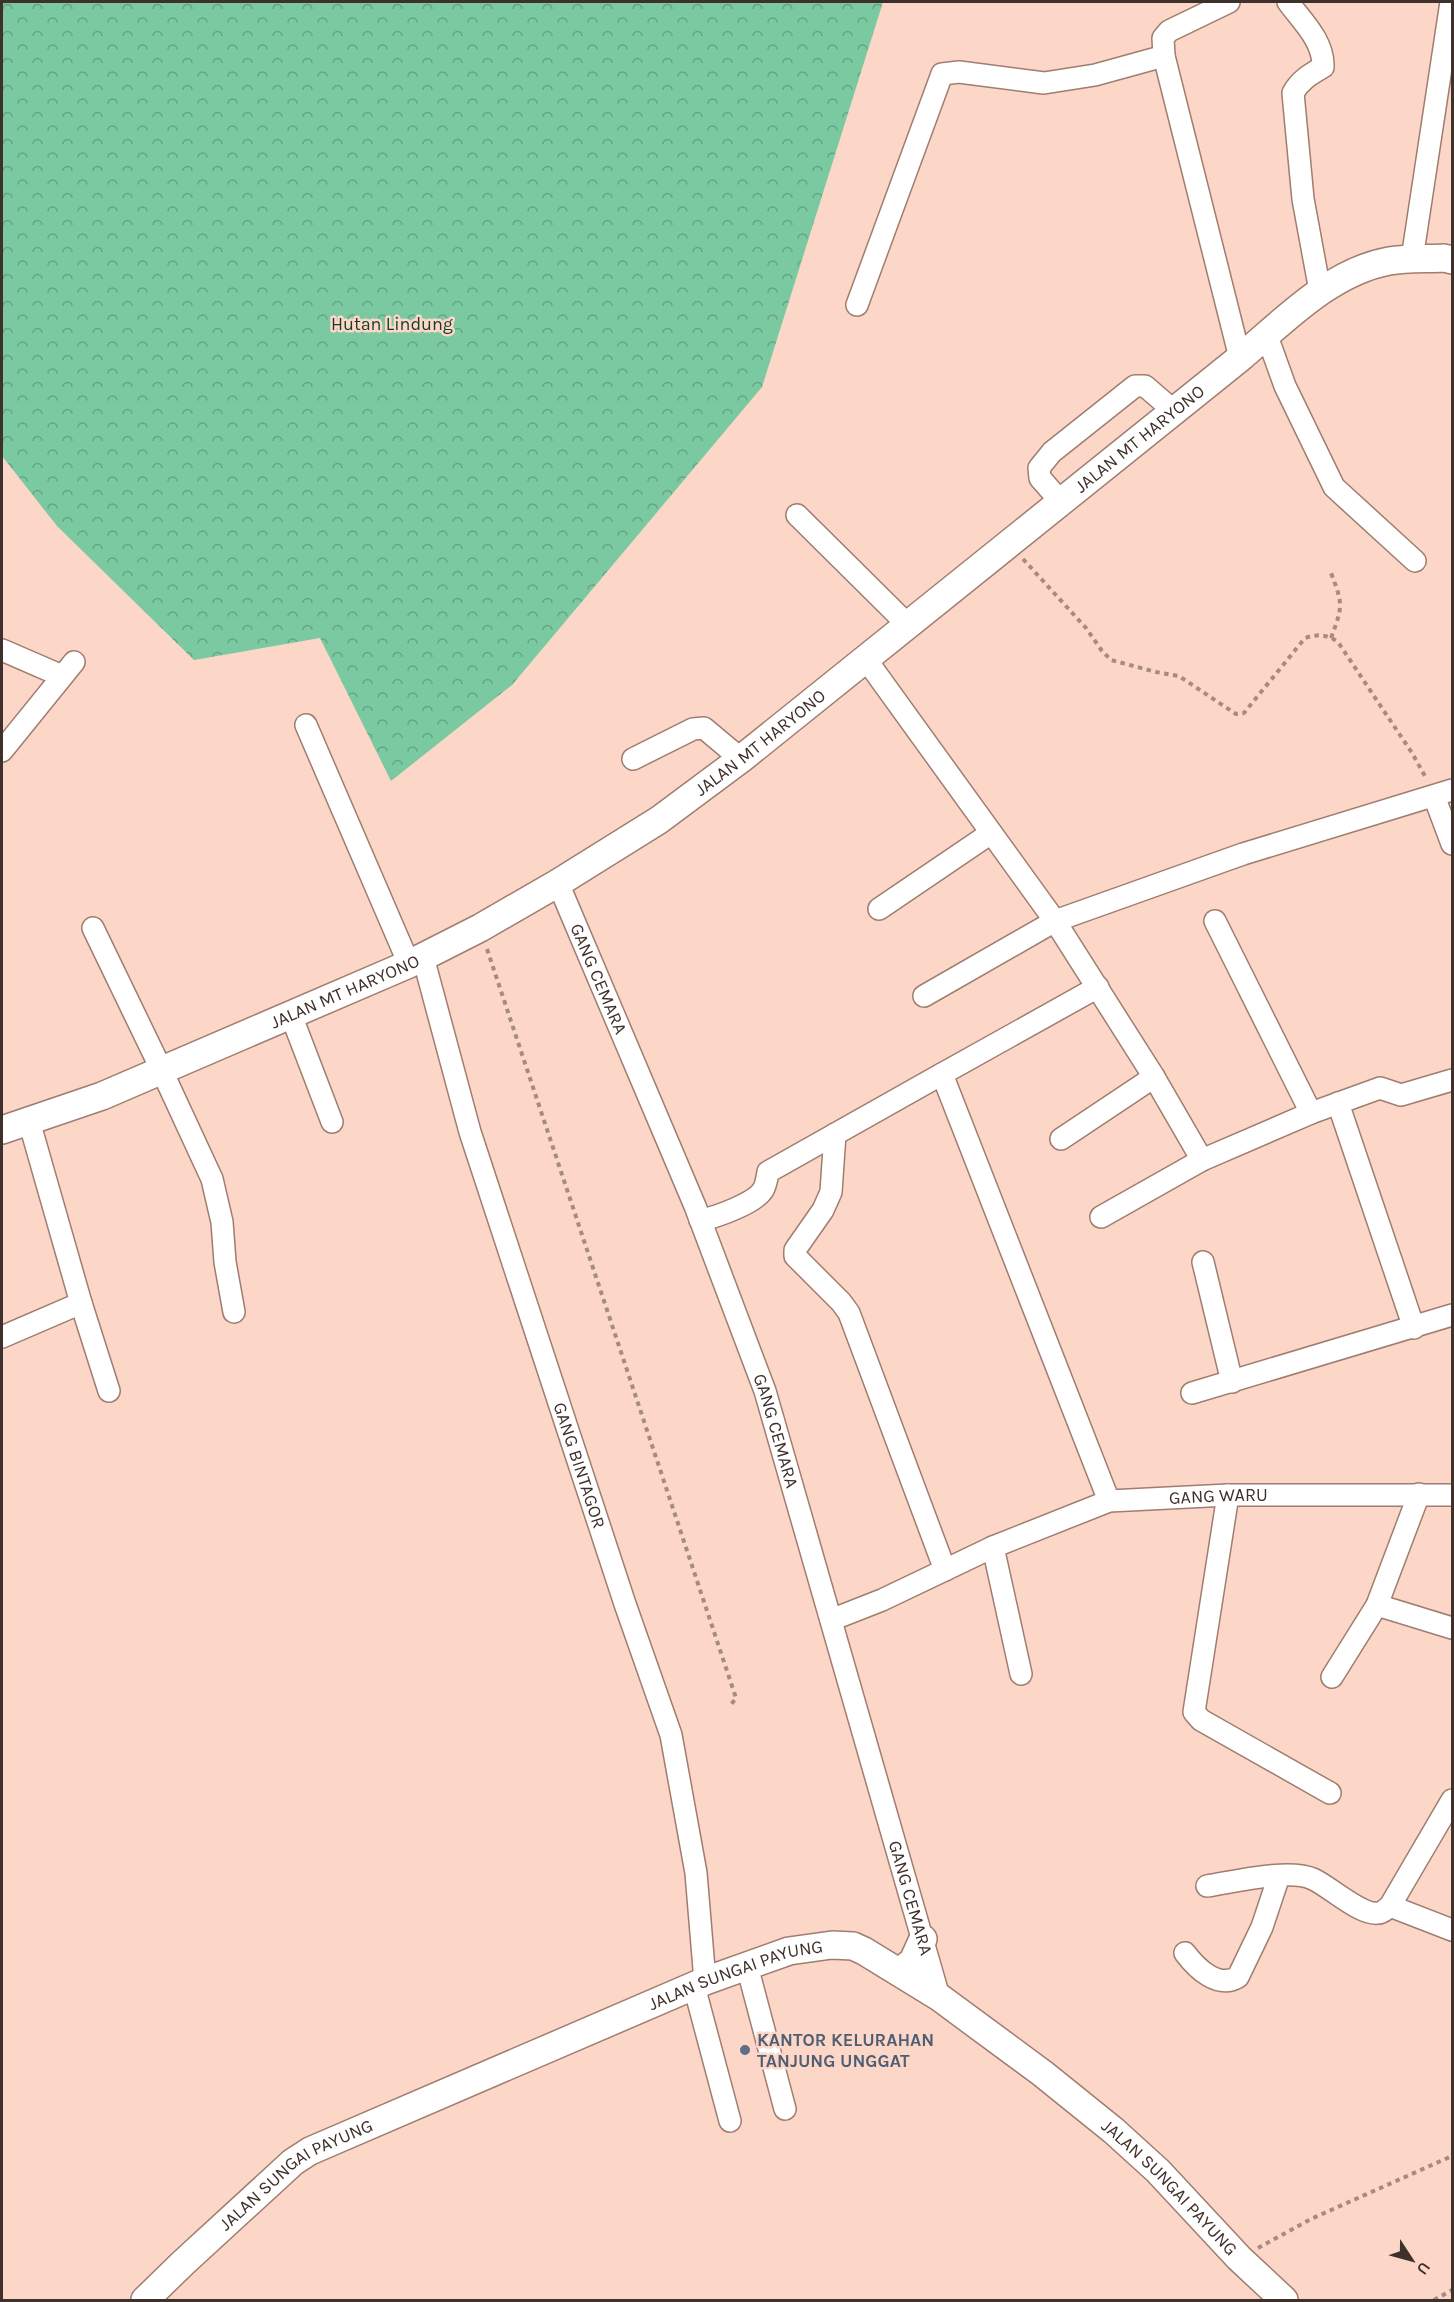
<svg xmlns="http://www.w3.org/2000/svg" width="1454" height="2302" viewBox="0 0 1454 2302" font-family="Karla,sans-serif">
	<defs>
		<pattern id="forest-crowns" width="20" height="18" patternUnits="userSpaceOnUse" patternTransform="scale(1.5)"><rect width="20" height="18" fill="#7ac9a0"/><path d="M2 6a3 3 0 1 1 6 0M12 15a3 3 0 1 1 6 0" fill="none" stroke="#65a483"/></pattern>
	</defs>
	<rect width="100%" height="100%" fill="#fcd6c7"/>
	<path fill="url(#forest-crowns)" d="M2,2H883L762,387L512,685L391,781L320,638L194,660L57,526L2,456Z"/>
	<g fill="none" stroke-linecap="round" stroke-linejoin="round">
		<defs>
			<g id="minor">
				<path d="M1229,2L1169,31L1163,38L1164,56L1240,358"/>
				<path d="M1288,2C1302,21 1324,41 1323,67C1311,74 1300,80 1293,93L1303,199L1320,291"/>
				<path d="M1412,259L1451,2"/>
				<path d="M857,305L942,74L959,72L1044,83L1095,75L1164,56"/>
				<path d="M1267,336L1285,386L1334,487L1415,561"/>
				<path d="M1061,502L1040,478L1039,468L1052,452L1135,386H1145L1174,411"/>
				<path d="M797,515L908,625"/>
				<path d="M2,650L62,676"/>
				<path d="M865,658L1055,921L1154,1077L1202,1160"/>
				<path d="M306,725L409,964"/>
				<path d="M2,751L74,662"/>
				<path d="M633,759L693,729L704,728L741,759"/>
				<path d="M1434,796L1452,844"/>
				<path id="s1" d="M558,883L695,1206L765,1391L939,1997"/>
				<path d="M879,909L991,833"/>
				<path d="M1215,921L1311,1113"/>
				<path d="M93,928L162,1071L212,1179L222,1222L225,1262L234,1312"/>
				<path id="s2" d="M423,957L470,1132L625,1604L671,1735L696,1873L705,1981"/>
				<path d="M1098,987L942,1074L1109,1501"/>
				<path d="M924,996L1055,921L1243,854L1452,790"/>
				<path d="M291,1015L332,1122"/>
				<path d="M1338,1103L1414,1328"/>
				<path d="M29,1121L81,1303L109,1391"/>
				<path d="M835,1134L831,1192L823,1210L795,1250V1256L841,1302L849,1313L945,1570"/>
				<path d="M1061,1139L1154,1077"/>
				<path d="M1101,1217L1202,1160L1311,1113L1380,1088L1401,1095L1452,1080"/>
				<path d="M700,1220C715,1218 755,1203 763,1190C766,1185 767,1178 768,1172L942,1074"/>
				<path d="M1203,1262L1232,1382"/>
				<path d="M2,1337L81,1303"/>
				<path d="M1192,1393L1452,1315"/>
				<path d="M1228,1495L1194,1712L1201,1720L1330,1793"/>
				<path d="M993,1547L1021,1674"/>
				<path d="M1377,1605L1452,1628"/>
				<path id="s3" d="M831,1620L882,1600L993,1547L1109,1501L1228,1495H1452"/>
				<path d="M1332,1677L1377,1605L1419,1494"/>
				<path d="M1207,1886C1233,1882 1289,1868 1313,1879C1329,1886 1361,1916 1378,1913C1383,1913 1386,1909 1390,1906L1452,1800"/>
				<path d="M1390,1906L1452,1930"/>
				<path d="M1185,1953C1197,1969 1218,1989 1238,1977L1262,1927L1279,1876"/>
				<path d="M747,1966L785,2109"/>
				<path d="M694,1986L730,2121"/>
			</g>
			<g id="major">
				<path id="s4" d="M2,1130L102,1096L409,964L480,928L558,883L659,820L741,759L1240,358C1284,321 1330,272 1389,261C1407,258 1426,259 1444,258L1452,260"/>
				<path d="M899,1972L913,1961L923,1939"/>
				<path id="s5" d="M145,2300L183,2263L293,2162L310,2151L705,1981L789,1951L832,1945L853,1946L864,1951L939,1997L1042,2073L1114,2131L1158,2171L1239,2258L1284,2300"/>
			</g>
		</defs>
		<use href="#minor" stroke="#9f7d6f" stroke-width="24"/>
		<use href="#major" stroke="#9f7d6f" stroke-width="30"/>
		<path stroke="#a68b80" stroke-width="4" stroke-dasharray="4.5 4.5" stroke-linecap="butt" d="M1023,559L1086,628L1102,651L1111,660L1156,672L1179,676L1236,714L1244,713L1305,638C1317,634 1327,634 1338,642L1412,753L1426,778
			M1331,638C1343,606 1343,604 1331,573
			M487,949L736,1698L730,1706
			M1258,2248L1311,2219L1452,2156
			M1434,2300L1452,2290"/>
		<use href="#minor" stroke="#fff" stroke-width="21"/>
		<use href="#major" stroke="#fff" stroke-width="27"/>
	</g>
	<circle fill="#5c6f8a" stroke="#fcd6c7" stroke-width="2" cx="745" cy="2050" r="6"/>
	<g text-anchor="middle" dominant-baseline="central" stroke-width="5" stroke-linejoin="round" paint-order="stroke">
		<g font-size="18" fill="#133d2a" stroke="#fcd6c7">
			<text x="392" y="324">Hutan Lindung</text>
		</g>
		<g font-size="18" fill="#3e302a" stroke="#fcd6c7">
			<text stroke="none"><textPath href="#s4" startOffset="1342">JALAN MT HARYONO</textPath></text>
			<text stroke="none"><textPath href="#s4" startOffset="856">JALAN MT HARYONO</textPath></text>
			<text stroke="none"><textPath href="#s1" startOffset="104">GANG CEMARA</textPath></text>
			<text stroke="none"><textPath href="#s4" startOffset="370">JALAN MT HARYONO</textPath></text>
			<text stroke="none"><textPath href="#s1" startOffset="590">GANG CEMARA</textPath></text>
			<text stroke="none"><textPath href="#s2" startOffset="532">GANG BINTAGOR</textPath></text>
			<text stroke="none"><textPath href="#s3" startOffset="412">GANG WARU</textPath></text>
			<text stroke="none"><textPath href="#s1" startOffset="1076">GANG CEMARA</textPath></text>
			<text stroke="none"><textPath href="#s5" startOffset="684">JALAN SUNGAI PAYUNG</textPath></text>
			<text stroke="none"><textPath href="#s5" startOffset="198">JALAN SUNGAI PAYUNG</textPath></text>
			<text stroke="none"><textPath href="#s5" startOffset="1206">JALAN SUNGAI PAYUNG</textPath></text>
		</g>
		<g font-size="18" font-weight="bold" fill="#4e5e75" stroke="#fcd6c7" text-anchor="start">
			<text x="757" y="2040">KANTOR KELURAHAN<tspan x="757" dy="21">TANJUNG UNGGAT</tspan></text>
		</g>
	</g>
	<rect width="1454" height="2302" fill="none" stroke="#3e302a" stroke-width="6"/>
	<g transform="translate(1412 2260) rotate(126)" stroke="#fcd6c7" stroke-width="4.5" paint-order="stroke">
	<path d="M0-4.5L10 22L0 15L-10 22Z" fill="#3e302a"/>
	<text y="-9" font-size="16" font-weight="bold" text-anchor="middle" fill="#3e302a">U</text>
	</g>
</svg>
